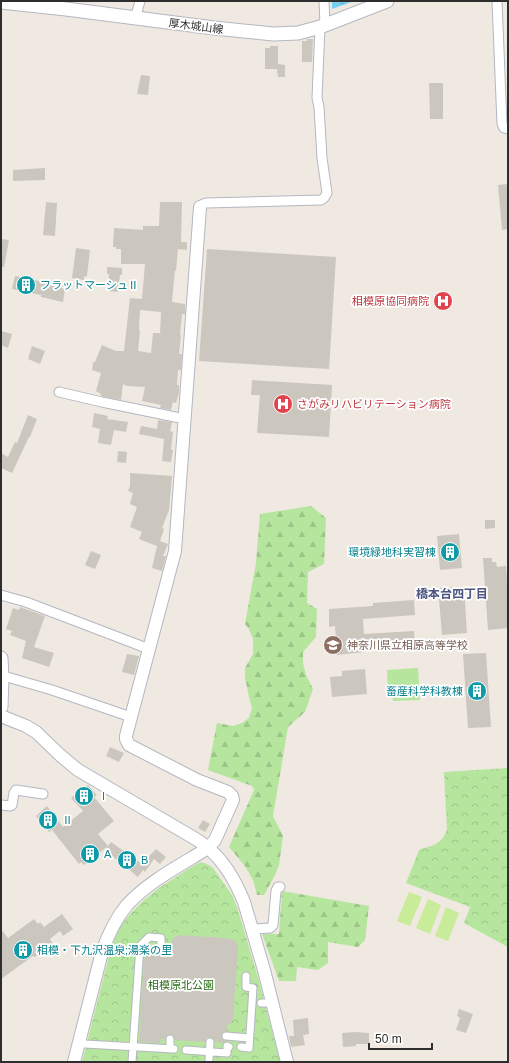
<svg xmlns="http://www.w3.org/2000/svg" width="509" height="1063" viewBox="0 0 509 1063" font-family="Arial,'Noto Sans JP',sans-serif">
	<defs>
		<pattern id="forest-firs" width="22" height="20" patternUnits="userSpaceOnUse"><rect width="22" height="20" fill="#b6e59e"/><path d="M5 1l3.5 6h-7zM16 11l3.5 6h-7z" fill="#9dc588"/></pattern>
		<pattern id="park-crowns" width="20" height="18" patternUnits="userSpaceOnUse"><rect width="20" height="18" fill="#b6e59e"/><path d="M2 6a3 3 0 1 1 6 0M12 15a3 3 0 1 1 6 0" fill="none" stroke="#9dc588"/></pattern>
		<pattern id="water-ripples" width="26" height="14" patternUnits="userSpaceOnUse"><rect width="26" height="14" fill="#75cff0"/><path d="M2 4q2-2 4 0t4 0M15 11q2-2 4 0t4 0" fill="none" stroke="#66b2ce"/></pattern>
	</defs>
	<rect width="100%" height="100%" fill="#efe9e1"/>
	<path fill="#b6e59e" d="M418,668L420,700L393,701L392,689H388L387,670Z"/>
	<path fill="url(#forest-firs)" d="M311,506L326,518L324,564L308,572L307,603L317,609L316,637L303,652V663L306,675L313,689L305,712L288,727L273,816L283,836L279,865L275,875L264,895H257L253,880L245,866L229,847L254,790L252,786L208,770L217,723L233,726L242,723L249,718L252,708L249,697L245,677V668L253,654V639L249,629L245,624L256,563L260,514Z
		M282,891L369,906L365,940L358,947L328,942V963L318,970L297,967L296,981H279L262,934H279Z"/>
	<path fill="url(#park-crowns)" d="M508,768V947L464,923L470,907L406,883L419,850C433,845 442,845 447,829L444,772Z
		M201,862L207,864L213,868L232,895L237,907L258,977L280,1062H82L111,948L119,928L130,914L143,901L159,888L193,866Z"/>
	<path fill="#c9ec9a" d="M409,892L422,897L410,926L397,921Z
		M428,899L441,905L430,934L416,928Z
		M446,907L459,913L448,941L435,936Z"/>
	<path fill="url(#water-ripples)" d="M332,1H354L332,9Z"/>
	<path fill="#cbc7bf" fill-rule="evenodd" d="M307,39H313L312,62H302V41H307Z
		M270,46H278V64L285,65V77H278L277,69H265V48H270Z
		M141,75L150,76L148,95L137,94Z
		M429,83H443V119H430Z
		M45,168V180L13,181V170Z
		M508,184V229L502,230L498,185Z
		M46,202L57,203L55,236L43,235Z
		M160,202H182L181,242H187V250L178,249L176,271L175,270L172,302L185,304V314H182L180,335H181L179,354H182L181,370H178L177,385H179V392L176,403L173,402L171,410L160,408L161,405L142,401L145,387L127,386L123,384L121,400L101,396V394L96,391L101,373L92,370L93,362H95L102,345L116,351H124L130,298L142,299L145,264H121V249H116V247H113L114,228L143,230V226H159ZM140,310L161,312L160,333H153L151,353L138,351L140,330H139Z
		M1,239L9,240L4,267H1Z
		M76,248L90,250L87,276L84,277V280L72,278Z
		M207,249L336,257L329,369L199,361Z
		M107,267L122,268V275H120L118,292L108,291L109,274H107Z
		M15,276L39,281V282L65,289L63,302L41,297V295L12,289Z
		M1,331L12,334L8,348L1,345Z
		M32,346L45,351L40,364L28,359Z
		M252,380L332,385L329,437L257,433L260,395H251Z
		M94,413L108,416L107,419L128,422L126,432L114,430L111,445L98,443L100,429L92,427Z
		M28,415L37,419L30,437H29L12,473L1,468V453L8,457L15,442L17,443Z
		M158,420L172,422L170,431L173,432L171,449L173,450L171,462L162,461L164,439L139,434L141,426L157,429Z
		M118,451L127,452L126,463L117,462Z
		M130,473L172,476L169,510L162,528L164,529L160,541L168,544L163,556H166L162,571L152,568L157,546L139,539L142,532L130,527L137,507L130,504L133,493L128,491L130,486Z
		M485,520H495V528L485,529Z
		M459,534L462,568L440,570L437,536Z
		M91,551L101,555L95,569L85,565Z
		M483,558H492V562H496L497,567L506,566L508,594V628L488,630Z
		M464,587L467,633L442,635L438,588Z
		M414,600L415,615L363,619L364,634L414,631L415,646L364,650V652L337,655L335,626L329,627V609L373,606V603Z
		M20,607L45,616L34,647L54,653L49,667L22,658L26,641L10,635L12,631L6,629L13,608L19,610Z
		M486,653L491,727L468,728L463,654Z
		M127,654L139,656L134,675L122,672Z
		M365,669L367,694L332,697L330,677L342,676V671Z
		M110,747L124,753L119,762L106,756Z
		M88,785L97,795L94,797L114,821L98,834L108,846L84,865L81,862L79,864L52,830L49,832L36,816L47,806L63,827L83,811L71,798Z
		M203,820L210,824L205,832L198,828Z
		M111,842L142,864L156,849L166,857L160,864L154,859L145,872L143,870L138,877L105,850Z
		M62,914L73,929L63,936L60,931L50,939L53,944L35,957L33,956L1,979V929L8,938L34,919L38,924L40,922L44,927Z
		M179,935L225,938L234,940L237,943L238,948L233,1018L231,1024L227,1025V1031L224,1032L222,1033V1038L226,1041L223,1043L215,1042L214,1039L211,1037L207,1038L205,1042L175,1040L174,1036L170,1034L167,1035L165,1039H161L160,1043L139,1042L141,1019H140L145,949L156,950L158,955H163L165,954L166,951H170L171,944L172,940L175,937Z
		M459,1009L473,1014L466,1033L456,1030L460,1018L457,1016Z
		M308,1018L309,1034L303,1035L305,1045L291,1047L289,1036H294L293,1020Z
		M355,1032L369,1033V1044H356V1046L343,1047L342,1033Z"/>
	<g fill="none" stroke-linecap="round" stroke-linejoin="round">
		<defs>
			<path id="pedestrian" d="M261,1003H266
				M226,1036L249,1038
				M85,1044L174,1049
				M241,1047L249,1048L253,988L246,987V976
				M170,1049V1039
				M186,1050L227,1053V1046L229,1047
				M209,1060L210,1042
				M132,1062L140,946L149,937L161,938V951"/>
			<path id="minor" d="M324,1L325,25
				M497,1L502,124L504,128L508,129
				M135,19L140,1
				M200,207C201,204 203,204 206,203L321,200L324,198L327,193L322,158L319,107L317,98L320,27
				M59,392L102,402L185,419
				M1,595L26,602L149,649
				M2,677H7L52,690L131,717
				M1,805L10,806L12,805L14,793L16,790L43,794
				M252,929L270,928L273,925L276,891L278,887H280"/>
			<path id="tertiary" d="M1,716L26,726L36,732L61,756L78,770L194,838C199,841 203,844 207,847C224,861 236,882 244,902L264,970L287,1062
				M74,1062L102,952C108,935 116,918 127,905C149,881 181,865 208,848L215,840L233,800L232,796L228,792L197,780L129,745L126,739V736L175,551L200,207"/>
			<path id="secondary" d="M1,2L66,9L214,28L273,34L298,33L320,27L387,1
				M1,658L2,677L1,707"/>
		</defs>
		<use href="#pedestrian" stroke="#b4b7c1" stroke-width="9"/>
		<use href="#minor" stroke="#b4b7c1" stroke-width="11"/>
		<use href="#tertiary" stroke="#b4b7c1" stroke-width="14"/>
		<use href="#secondary" stroke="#b4b7c1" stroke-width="15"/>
		<use href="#pedestrian" stroke="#fff" stroke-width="7"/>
		<use href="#minor" stroke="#fff" stroke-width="9"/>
		<use href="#tertiary" stroke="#fff" stroke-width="12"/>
		<use href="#secondary" stroke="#fff" stroke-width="13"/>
	</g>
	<defs>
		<symbol id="building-disc" viewBox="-11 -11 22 22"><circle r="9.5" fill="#0f9aa8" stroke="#fff"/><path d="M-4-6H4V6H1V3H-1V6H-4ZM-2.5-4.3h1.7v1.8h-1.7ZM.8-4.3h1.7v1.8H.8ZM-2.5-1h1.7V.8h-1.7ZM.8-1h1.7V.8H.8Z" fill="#fff"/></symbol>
		<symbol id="hospital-disc" viewBox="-11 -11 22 22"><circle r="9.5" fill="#e0444e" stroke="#fff"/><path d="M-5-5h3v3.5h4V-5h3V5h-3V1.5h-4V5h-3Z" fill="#fff"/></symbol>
		<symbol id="school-disc" viewBox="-11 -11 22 22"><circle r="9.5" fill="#8d6e63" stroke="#fff"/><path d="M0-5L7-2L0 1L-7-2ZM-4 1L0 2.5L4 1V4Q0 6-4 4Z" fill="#fff"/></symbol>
	</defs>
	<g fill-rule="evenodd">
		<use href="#building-disc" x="15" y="274" width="22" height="22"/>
		<use href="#hospital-disc" x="432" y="290" width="22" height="22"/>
		<use href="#hospital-disc" x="272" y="393" width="22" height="22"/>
		<use href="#building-disc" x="439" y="541" width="22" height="22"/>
		<use href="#school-disc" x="322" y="634" width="22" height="22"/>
		<use href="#building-disc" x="466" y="680" width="22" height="22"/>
		<use href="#building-disc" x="73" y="785" width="22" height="22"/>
		<use href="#building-disc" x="37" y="809" width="22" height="22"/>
		<use href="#building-disc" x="79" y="843" width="22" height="22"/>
		<use href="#building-disc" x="116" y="849" width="22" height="22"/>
		<use href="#building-disc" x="12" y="939" width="22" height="22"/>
	</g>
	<g text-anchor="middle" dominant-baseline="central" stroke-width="3.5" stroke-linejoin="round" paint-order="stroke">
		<g font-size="11" fill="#2e2e2e" stroke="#fff">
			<text transform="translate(196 26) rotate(7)">厚木城山線</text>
		</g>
		<g font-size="11" fill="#0d838f" stroke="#fff" text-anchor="start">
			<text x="40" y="285">フラットマーシュⅡ</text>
			<text x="436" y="552" text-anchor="end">環境緑地科実習棟</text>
			<text x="463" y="691" text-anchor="end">畜産科学科教棟</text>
			<text x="98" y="796">Ⅰ</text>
			<text x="62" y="820">Ⅱ</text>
			<text x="104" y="854">A</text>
			<text x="141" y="860">B</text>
			<text x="37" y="950">相模・下九沢温泉;湯楽の里</text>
		</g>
		<g font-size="11" fill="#be3a42" stroke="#fff" text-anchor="end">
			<text x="429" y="301">相模原協同病院</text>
			<text x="297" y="404" text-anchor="start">さがみリハビリテーション病院</text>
		</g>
		<g font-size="11" fill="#785e54" stroke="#fff" text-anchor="start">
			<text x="347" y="645">神奈川県立相原高等学校</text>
		</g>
		<g font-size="11" fill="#2c6e1b" stroke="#fff">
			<text x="181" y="985">相模原北公園</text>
		</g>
		<g font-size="12" font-weight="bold" fill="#4d5680" stroke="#fff">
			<text x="452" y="594">橋本台四丁目</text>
		</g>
	</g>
	<rect width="509" height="1063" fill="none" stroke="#2e2e2e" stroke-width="4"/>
	<path d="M369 1043v6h63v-6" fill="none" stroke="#2e2e2e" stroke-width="2"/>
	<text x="375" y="1043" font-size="12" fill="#2e2e2e" stroke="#ffffff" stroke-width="3" paint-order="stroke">50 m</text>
</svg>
